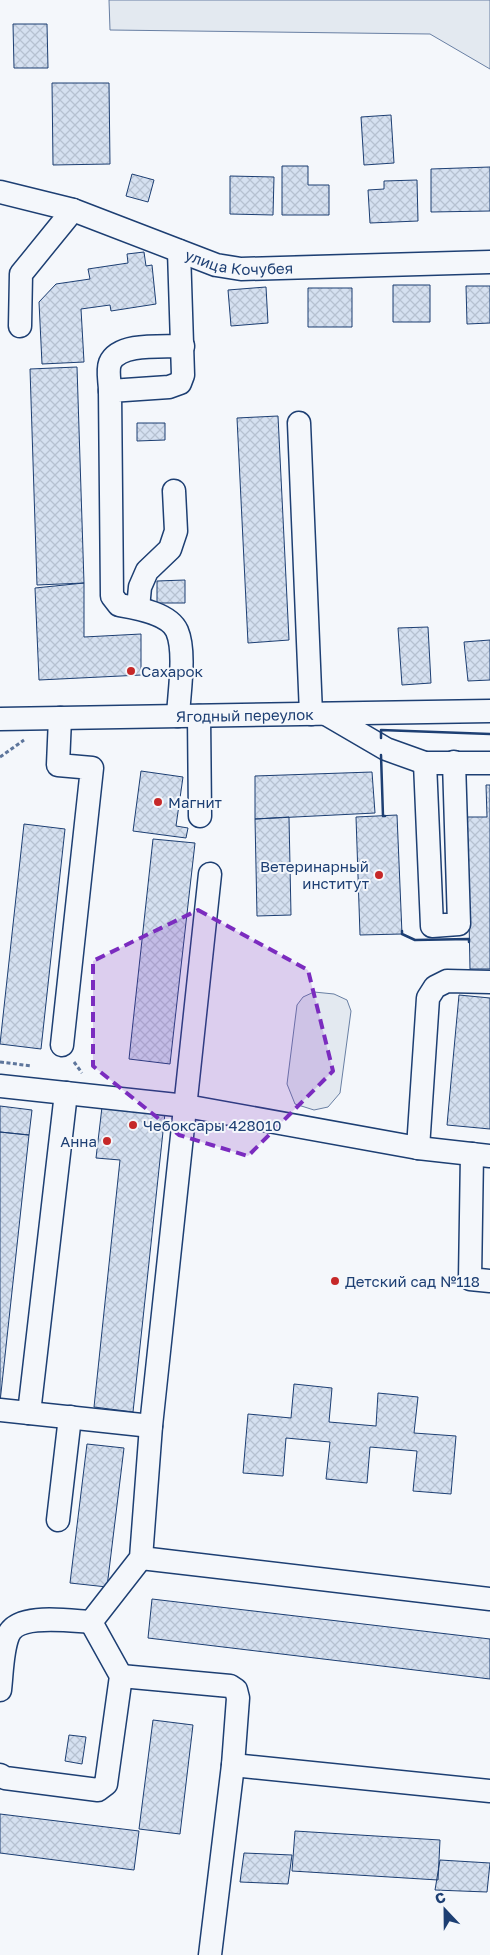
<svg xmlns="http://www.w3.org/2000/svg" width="490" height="1955" viewBox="0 0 490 1955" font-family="'Golos Text',sans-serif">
	<defs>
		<pattern id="building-cross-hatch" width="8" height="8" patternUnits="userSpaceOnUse" patternTransform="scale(1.25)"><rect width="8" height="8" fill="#d5e0f0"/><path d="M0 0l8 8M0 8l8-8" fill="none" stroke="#b6c1d1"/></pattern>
	</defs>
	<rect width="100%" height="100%" fill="#f4f7fb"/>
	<path fill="#e3e9f0" stroke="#687fa3" d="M109,0H490V69L430,34L110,30Z
		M314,992L334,994L347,1000L351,1011L340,1093L328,1107L314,1110L295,1104L287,1084L297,1005L303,997Z"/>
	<path fill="url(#building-cross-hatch)" stroke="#1d3f73" d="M13,24H47L48,68H14Z
		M52,83H109L110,164L53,165Z
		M391,115L394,163L364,165L361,117Z
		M282,166H308V185H329V215H282Z
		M490,167V211L431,212V169Z
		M132,174L154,180L148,202L126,196Z
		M230,176L274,177L273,215L230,214Z
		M417,180L418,221L370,223L368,190L384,189V181Z
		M144,252L146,266L152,265L156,304L111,311L110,305L81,309L84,362L42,364L39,302L56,284L90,279L88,269L128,263L127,254Z
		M393,285H430V322H393Z
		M466,286H490V323L467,324Z
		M266,287L268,323L231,326L228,290Z
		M308,288H352V327H308Z
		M77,367L84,583L37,585L30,369Z
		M278,416L289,640L248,643L237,418Z
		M137,423H165V440L137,441Z
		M185,580V603H157V581Z
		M84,583V637L141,634V675L39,680L35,588Z
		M428,627L431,683L402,685L398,628Z
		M490,640V680L468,681L464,642Z
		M141,771L183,777L176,826L188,828L186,838L133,831Z
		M372,772L375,813L255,819V776Z
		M486,785H490V969H470L467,817H487Z
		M397,815L402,934L360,935L356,817Z
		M289,817L291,915L257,916L255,819Z
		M24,824L65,829L41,1049L0,1044Z
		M153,839L195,843L170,1064L129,1059Z
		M459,995L490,998V1129L447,1125Z
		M0,1106L32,1110L29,1135L0,1132Z
		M102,1107L165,1113L133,1412L94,1407L120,1160L96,1158Z
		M0,1132L29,1135L0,1402Z
		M294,1384L332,1388L329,1422L376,1426L378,1393L418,1397L414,1433L456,1436L451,1494L413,1491L417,1451L370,1447L367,1483L326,1479L330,1442L286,1438L283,1476L243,1473L248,1414L291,1418Z
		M87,1444L124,1448L107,1587L70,1583Z
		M152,1599L490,1639V1679L148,1638Z
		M153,1720L193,1725L180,1834L139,1829Z
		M69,1735L86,1737L82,1764L65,1761Z
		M0,1814L139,1831L134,1870L0,1853Z
		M295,1831L440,1840L438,1880L292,1871Z
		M244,1853L292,1855L288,1884L240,1882Z
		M440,1860L490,1863L487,1892L435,1890Z"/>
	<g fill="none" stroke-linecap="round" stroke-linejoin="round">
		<defs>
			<g id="minor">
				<path id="s1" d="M0,192L73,210L216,265L241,269L490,262"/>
				<path d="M20,326L21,274L73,210"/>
				<path d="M110,391C110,382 107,371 110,363C119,342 163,347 183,346"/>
				<path d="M299,423L311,714"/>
				<path d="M138,608L140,587L147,571L170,549L176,531L174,491"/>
				<path d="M326,714L386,749L425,763H490"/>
				<path d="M178,716C179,693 186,652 177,631C169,613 136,608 119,605L112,596L110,391L169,387L180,383L183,375L179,251"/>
				<path d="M199,716L200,816"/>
				<path d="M60,718L58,765L92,768L62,1045"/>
				<path id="s2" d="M0,719L490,711"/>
				<path d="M425,763L432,926L459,924L454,762"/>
				<path d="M0,1086L186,1106L418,1148L490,1156"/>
				<path d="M418,1148L428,998L435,987L447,981L490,982"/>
				<path d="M472,1154L470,1279L490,1281"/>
				<path d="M0,1410L151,1426"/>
				<path d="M29,1413L66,1093"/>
				<path d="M58,1520L70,1417"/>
				<path d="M141,1558L490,1599"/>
				<path d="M121,1676L230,1686L236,1690L238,1698L233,1765L210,1955"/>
				<path d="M0,1690C2,1673 2,1651 8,1636C16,1612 70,1621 91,1622L141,1558L151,1426L210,874"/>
				<path d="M233,1765L490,1791"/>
				<path d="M0,1775L5,1778L98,1790L106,1784L121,1676L91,1622"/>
			</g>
		</defs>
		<use href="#minor" stroke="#1d3f73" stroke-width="25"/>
		<path stroke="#5e769c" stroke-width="3" stroke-dasharray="4 2.5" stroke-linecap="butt" d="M0,757L24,740
			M0,1062L32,1066
			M74,1062L82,1073"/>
		<use href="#minor" stroke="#f4f7fb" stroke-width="22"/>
		<path stroke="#1d3f73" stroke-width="2.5" d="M381,738V730L490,734
			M381,755L383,816H385
			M402,931V934L415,940L469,939V942"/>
	</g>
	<path fill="#7b2cbf" fill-opacity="0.2" stroke="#7b2cbf" stroke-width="4" stroke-dasharray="10 6" stroke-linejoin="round" d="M198,910L308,970L333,1071L248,1156L179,1135L93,1066V961Z"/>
	<g fill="#c62828" stroke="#f4f7fb" stroke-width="2">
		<circle cx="131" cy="671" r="5"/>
		<circle cx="158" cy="802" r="5"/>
		<circle cx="379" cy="875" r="5"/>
		<circle cx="133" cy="1125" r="5"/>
		<circle cx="107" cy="1141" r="5"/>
		<circle cx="335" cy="1281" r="5"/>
	</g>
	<g text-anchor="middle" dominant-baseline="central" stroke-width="4" stroke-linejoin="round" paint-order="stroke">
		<g font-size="15" fill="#1d3f73" stroke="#f4f7fb">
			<text stroke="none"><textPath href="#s1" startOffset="251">улица Кочубея</textPath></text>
			<text stroke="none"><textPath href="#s2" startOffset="245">Ягодный переулок</textPath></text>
		</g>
		<g font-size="15" fill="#1d3f73" stroke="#f4f7fb" text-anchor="start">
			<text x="141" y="671">Сахарок</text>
			<text x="168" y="802">Магнит</text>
			<text x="369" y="866" text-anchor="end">Ветеринарный<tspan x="369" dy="17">институт</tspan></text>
			<text x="143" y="1125">Чебоксары 428010</text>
			<text x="97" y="1141" text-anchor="end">Анна</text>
			<text x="345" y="1281">Детский сад №118</text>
		</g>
	</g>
	<g transform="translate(445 1910) rotate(338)" stroke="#f4f7fb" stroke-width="4" paint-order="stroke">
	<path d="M0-4L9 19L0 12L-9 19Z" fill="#1d3f73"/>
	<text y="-8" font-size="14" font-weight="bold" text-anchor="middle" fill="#1d3f73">С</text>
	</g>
</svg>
